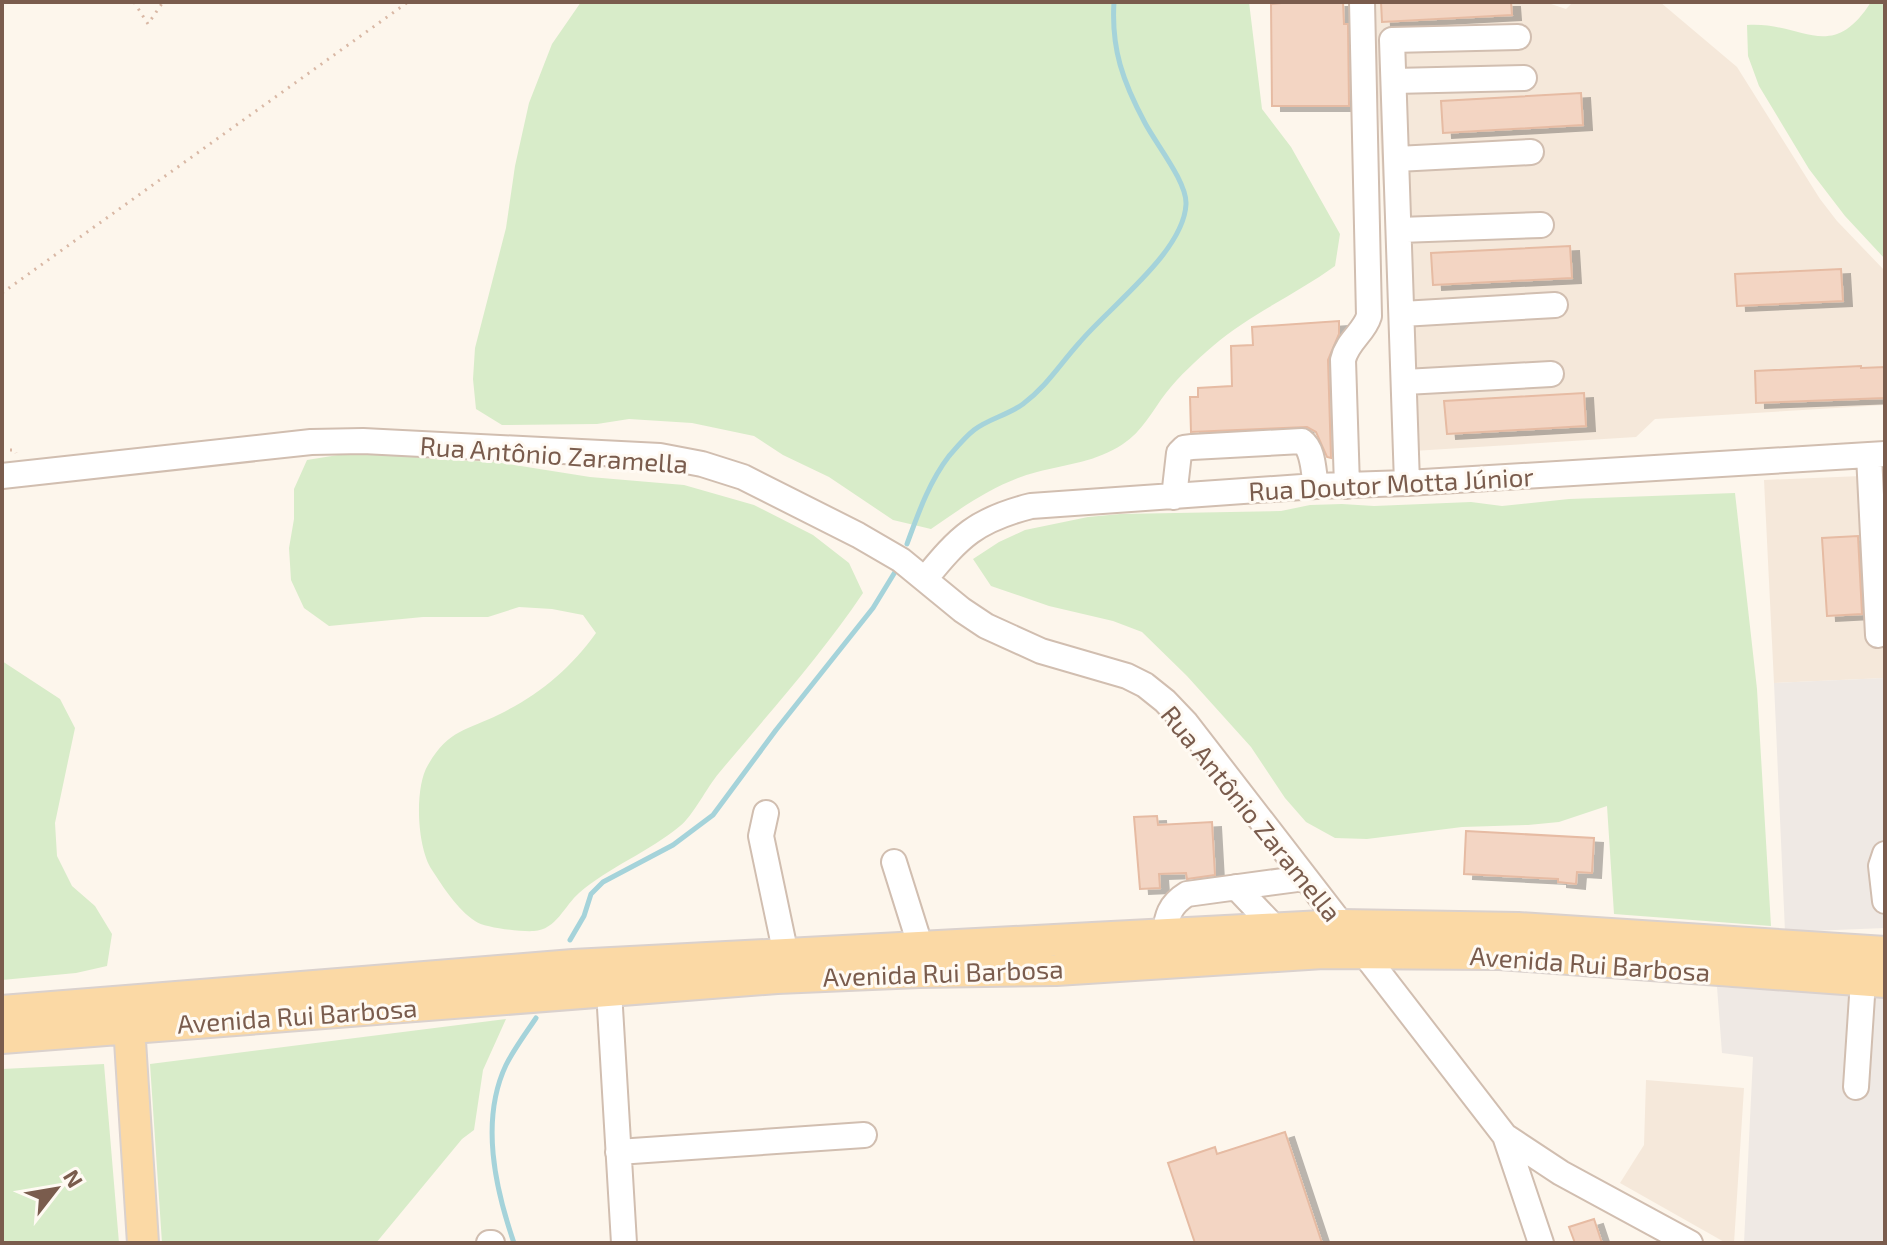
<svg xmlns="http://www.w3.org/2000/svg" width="1887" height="1245" viewBox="0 0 1887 1245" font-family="'Exo 2',sans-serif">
	<defs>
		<filter id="shadow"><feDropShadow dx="9" dy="5" stdDeviation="0" flood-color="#0004"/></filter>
	</defs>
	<rect width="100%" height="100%" fill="#fdf6ec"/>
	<path fill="#f5e8da" d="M1373,2H1545L1566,9L1573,2H1660L1737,67L1820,199L1837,221L1885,271V405L1655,419L1636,437L1397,452Z
		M1885,475V678L1774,683L1764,480Z
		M1646,1080L1744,1088L1734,1243H1726L1620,1183L1644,1145Z"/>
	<path fill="#efe9e4" d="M1885,678V928L1785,932L1774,683Z
		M1717,987L1885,997V1243H1744L1753,1057L1722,1053Z"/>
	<path fill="#d8ecc9" d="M581,2H1249L1262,109L1291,147L1340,234L1335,266C1295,295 1250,314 1213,346C1197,360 1179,376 1166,393C1152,411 1142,432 1123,444C1096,462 1068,464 1037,472C998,482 964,506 931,529L893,520L829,477L783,455L754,436L692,423L629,419L597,424L502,425L476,409L473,379L475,348L506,228L515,166L529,103L552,44Z
		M1871,2H1885V259L1845,216L1809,169L1759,86L1748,56L1747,25C1802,21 1831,65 1871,2Z
		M399,452L431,459L495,462L590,477L684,485L754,505L813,535L849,563L863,593C820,657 768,714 719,773C707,787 693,816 680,826C649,852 609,867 579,893C565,905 556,930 534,931C522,932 484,928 475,921C458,910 443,887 432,870C417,848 414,788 428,765C449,729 466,731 500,714C540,694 570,669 596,633L583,615L552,609L519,607L488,617H423L329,626L304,608L291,580L289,548L294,519V489L307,460L338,455Z
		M1735,493L1757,689L1771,926L1614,914L1607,806L1559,822L1528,825L1462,827L1367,839L1335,838L1306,822L1285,798L1251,747L1187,676L1142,632L1113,621L1049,606L991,586L973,559L999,542L1025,530L1088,517L1120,514L1281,511L1310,505L1342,504L1374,506L1471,502L1502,506L1569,499Z
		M2,661L60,699L75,728L55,823L57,856L72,886L95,906L112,934L107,966L76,973L2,980Z
		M506,1019L483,1070L474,1130L462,1139L376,1243H162L150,1064Z
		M104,1064L119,1243H2V1069Z"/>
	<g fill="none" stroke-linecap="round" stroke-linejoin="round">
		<path stroke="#a5d3da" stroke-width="5" d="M907,544C918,514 929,482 949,456C956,448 965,437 974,430C988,419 1008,415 1023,404C1047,386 1060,364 1080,342C1109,307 1184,252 1186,204C1187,182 1156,144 1145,123C1123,82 1111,49 1114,2
			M570,940L584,916L591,894L603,882L673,845L713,815L776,730L873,608L895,572
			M514,1243C495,1188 480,1120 506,1065C514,1049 526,1033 536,1018"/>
	</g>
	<path fill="#f3d5c3" stroke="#e6bba3" stroke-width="2" filter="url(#shadow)" d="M1292,2H1343L1344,24H1348L1349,106H1272L1271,4Z
		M1381,2H1511L1512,15L1382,22Z
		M1581,93L1583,125L1443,133L1441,101Z
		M1570,246L1572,278L1433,285L1431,253Z
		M1841,269L1843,301L1737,306L1735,274Z
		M1339,321V334L1328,360L1331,458L1327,457L1316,432L1307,427L1191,432L1190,397H1198V388L1232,386L1231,346L1253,345L1252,327Z
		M1861,366V368L1885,367V398L1756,403L1755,371Z
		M1584,393L1586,426L1447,434L1444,401Z
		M1858,536L1862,614L1827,616L1822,538Z
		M1157,816L1158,825L1212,822L1215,875L1187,879L1186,873L1159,874L1160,888L1140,889L1134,817Z
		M1466,831L1594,838L1592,873L1577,872L1576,884L1558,882V879L1464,874Z
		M1285,1132L1322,1243H1195L1168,1163L1215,1147L1217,1154Z
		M1594,1219L1602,1243H1575L1569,1227Z"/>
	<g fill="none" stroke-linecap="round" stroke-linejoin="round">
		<defs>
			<path id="minor" d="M1394,81L1524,78
				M1397,159L1531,152
				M1400,230L1541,225
				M1402,314L1555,305
				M1405,382L1551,374
				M1869,455L1878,635
				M2,476L311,442L363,441L660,456L702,464L743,477L858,535L901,560L962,610L986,626L1041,651L1127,676L1145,685L1165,701L1186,723L1505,1136L1561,1173L1690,1243
				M1407,483L1392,40L1518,37
				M1347,486L1343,360C1347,341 1364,333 1369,316L1362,2
				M1174,497L1179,453L1184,448L1192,447L1302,441C1314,450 1313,471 1316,486
				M925,579C960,536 976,520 1031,506L1316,486L1407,483L1885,454
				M766,813L761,836L786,955
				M1885,854L1881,866L1885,901
				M894,862L921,948
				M1236,887L1275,928
				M1164,936C1167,916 1169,905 1187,894L1305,878
				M609,991L624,1243
				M1856,1087L1863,981
				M1505,1136L1541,1243
				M618,1152L864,1135
				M489,1243H492"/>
			<path id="major" d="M128,1010L143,1243
				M2,1011L573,965L1342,925L1518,928L1885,952
				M2,1038L777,978L919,972L1056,970L1323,953L1500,954L1885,982"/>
		</defs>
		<use href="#minor" stroke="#d1beb0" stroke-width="28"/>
		<use href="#major" stroke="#dad1cd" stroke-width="34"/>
		<path stroke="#d9b8a5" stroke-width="3" stroke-dasharray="2 6" stroke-linecap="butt" d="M134,2L148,24L163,2
			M2,293L408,2
			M2,450H15L16,453"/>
		<use href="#minor" stroke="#fff" stroke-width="24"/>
		<use href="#major" stroke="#fbd9a5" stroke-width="30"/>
	</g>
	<g text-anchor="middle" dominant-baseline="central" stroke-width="6" stroke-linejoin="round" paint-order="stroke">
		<g font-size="26" fill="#7a5c4d" stroke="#fffaf3">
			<text transform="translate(554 454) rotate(4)">Rua Antônio Zaramella</text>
			<text transform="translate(1391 483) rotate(-3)">Rua Doutor Motta Júnior</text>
			<text transform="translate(1252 813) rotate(51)">Rua Antônio Zaramella</text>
			<text transform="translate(1590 963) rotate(4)">Avenida Rui Barbosa</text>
			<text transform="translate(943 972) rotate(-2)">Avenida Rui Barbosa</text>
			<text transform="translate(297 1015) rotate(-4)">Avenida Rui Barbosa</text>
		</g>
	</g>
	<rect width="1887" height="1245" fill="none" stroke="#7a5c4d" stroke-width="8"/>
	<g transform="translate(56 1189) rotate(59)" stroke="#fffaf3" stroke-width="6" paint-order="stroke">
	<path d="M0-6L14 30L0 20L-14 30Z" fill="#7a5c4d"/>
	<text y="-12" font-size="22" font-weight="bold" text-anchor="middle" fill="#7a5c4d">N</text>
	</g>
</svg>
